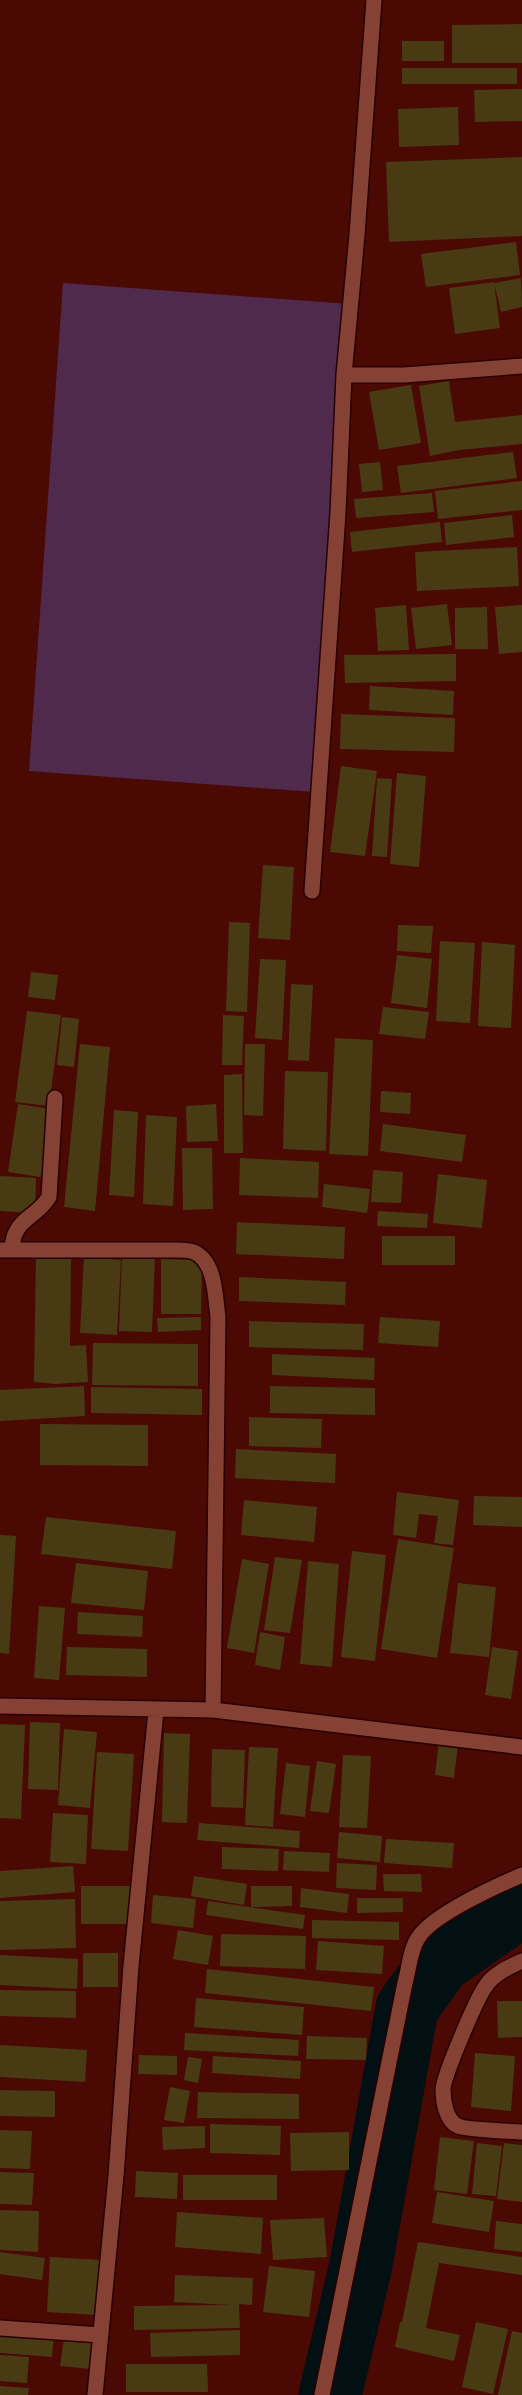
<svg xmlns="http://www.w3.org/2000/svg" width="522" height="2395" viewBox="0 0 522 2395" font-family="'Titillium Web',sans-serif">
	<rect width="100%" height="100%" fill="#4b0903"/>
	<path fill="#502a4d" d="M63,283L349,304L315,792L29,771Z"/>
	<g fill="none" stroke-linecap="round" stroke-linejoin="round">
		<path stroke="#021013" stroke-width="63" d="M330,2395L361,2265L407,2008L440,1962L522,1905"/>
	</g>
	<path fill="#483b14" d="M522,24V63H452V25Z
		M402,41H444V61H402Z
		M402,68H517V84H402Z
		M522,89V121L475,122L474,90Z
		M458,107L459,145L399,147L398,109Z
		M522,157V236L389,242L386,162Z
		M516,242L520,275L426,287L421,254Z
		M521,278L522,307L501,312L494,283Z
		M494,282L500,328L455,334L449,288Z
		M449,381L455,422L522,415V444L459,450L430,456L419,386Z
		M411,385L421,443L379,450L369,392Z
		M513,452L517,478L401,493L397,466Z
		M380,462L383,490L362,492L359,464Z
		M522,481V510L438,519L435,491Z
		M432,493L434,512L356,518L354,499Z
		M512,515L514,537L446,545L444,523Z
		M440,522L442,542L352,552L350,532Z
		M517,547L519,586L417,591L415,552Z
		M447,604L452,645L416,649L411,608Z
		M406,605L409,650L378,651L375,608Z
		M522,605V652L499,654L495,607Z
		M487,607L488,649H455V608Z
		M456,654V681L345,683L344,655Z
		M370,686L454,691L453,715L369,710Z
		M341,714L455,718L454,752L340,749Z
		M341,766L377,771L365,856L330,852Z
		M397,773L426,776L419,867L390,864Z
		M377,778L392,779L387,857L372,856Z
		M263,865L294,867L290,940L258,938Z
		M229,922L250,923L247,1012L226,1011Z
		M398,925L433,926L431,953L397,951Z
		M440,941L475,943L470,1023L436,1021Z
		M482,942L515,945L511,1028L478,1026Z
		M397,955L432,959L427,1008L391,1003Z
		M260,959L286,960L282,1040L255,1038Z
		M31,972L58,975L55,1000L28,997Z
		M291,984L313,985L309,1061L288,1060Z
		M383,1007L429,1012L425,1039L379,1034Z
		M27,1011L61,1015L49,1106L15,1102Z
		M223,1015L244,1016L242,1065H222Z
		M62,1017L79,1019L74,1067L57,1065Z
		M335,1038L373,1040L368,1156L329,1154Z
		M80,1044L110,1047L95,1211L64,1207Z
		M245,1044H265L263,1116L244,1115Z
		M285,1071L328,1072L326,1151L283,1149Z
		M242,1074L243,1153H224V1075Z
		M381,1091L411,1093L410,1114L380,1112Z
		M18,1104L50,1109L41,1177L8,1172Z
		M216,1104L218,1141L187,1142L186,1106Z
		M114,1110L138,1112L134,1197L109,1195Z
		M146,1115L177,1117L173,1206L143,1204Z
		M383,1124L466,1135L462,1162L380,1151Z
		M182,1148H212L213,1209L183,1210Z
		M240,1158L319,1162L318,1198L239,1195Z
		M373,1170L403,1172L401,1203L371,1202Z
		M438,1174L487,1180L482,1228L433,1223Z
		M0,1176L36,1178L35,1213L0,1211Z
		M324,1184L370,1189L367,1213L322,1207Z
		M378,1211L428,1214L427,1228L377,1226Z
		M237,1222L345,1227L344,1259L236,1254Z
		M382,1236H455V1265H382Z
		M36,1255L71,1256L70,1346L86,1345L88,1382L55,1384L34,1382Z
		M122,1256L155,1257L152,1332L119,1331Z
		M84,1257L121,1260L117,1335L80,1333Z
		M161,1259L202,1260L201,1314H161Z
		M239,1277L346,1282L345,1305L239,1301Z
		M201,1317V1330L158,1332L157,1318Z
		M380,1317L440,1321L438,1347L378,1343Z
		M249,1321L364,1324L363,1350L249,1347Z
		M93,1343L198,1344V1386L92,1385Z
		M272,1354L375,1358L374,1380L272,1375Z
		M84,1386L85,1416L0,1421V1390Z
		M270,1386L375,1388V1415L270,1413Z
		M91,1387L202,1389V1415L91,1413Z
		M249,1417L322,1419L321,1448L249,1446Z
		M40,1424L148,1425V1466L40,1465Z
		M236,1449L336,1454L335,1483L235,1478Z
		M397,1492L459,1500L453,1545L434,1543L438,1516L419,1514L416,1538L393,1535Z
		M474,1496L522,1497V1527L473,1525Z
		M244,1500L317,1507L314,1542L241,1535Z
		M46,1517L176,1531L172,1569L41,1554Z
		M0,1535L16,1536L9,1654L0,1653Z
		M398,1539L454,1548L437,1658L381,1649Z
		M352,1551L386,1555L375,1661L341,1657Z
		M275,1557L302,1560L290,1633L264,1630Z
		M242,1559L269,1564L254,1653L227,1648Z
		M308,1561L339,1564L332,1667L300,1664Z
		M76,1563L148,1571L144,1610L71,1603Z
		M458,1583L496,1587L489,1657L450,1653Z
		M39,1606L65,1608L59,1680L34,1678Z
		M78,1612L143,1616L142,1637L77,1634Z
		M260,1632L285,1637L280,1670L255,1665Z
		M67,1647L147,1649V1677L66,1675Z
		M492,1647L518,1651L511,1699L485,1695Z
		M30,1722L60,1723L58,1790L28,1789Z
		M0,1724L25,1725L21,1819L0,1818Z
		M64,1729L97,1732L90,1808L58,1805Z
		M164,1733L190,1734L187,1823L162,1822Z
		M439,1741L458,1744L454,1778L435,1775Z
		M249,1747L278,1748L273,1827L245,1825Z
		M212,1749L245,1750L243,1808L211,1807Z
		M97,1752L134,1754L128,1851L91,1849Z
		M343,1755L371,1756L367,1828L339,1827Z
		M317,1761L336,1764L329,1813L310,1811Z
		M286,1763L310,1766L305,1817L280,1814Z
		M53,1813L88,1815L86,1864L50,1862Z
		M199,1823L300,1831L299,1848L197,1840Z
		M339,1832L382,1836L380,1862L337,1858Z
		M386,1839L454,1843L452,1868L384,1863Z
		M222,1847L279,1849L278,1871L222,1869Z
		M284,1851L330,1853L329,1872L283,1870Z
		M337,1863L377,1865L376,1890L336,1888Z
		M73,1866L75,1892L0,1898V1871Z
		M383,1874H421L422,1892L384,1891Z
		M194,1876L247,1884L244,1905L191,1896Z
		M81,1886H131V1924H81Z
		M251,1886H292V1906L251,1907Z
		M301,1888L349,1894L347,1913L300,1907Z
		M153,1895L196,1899L193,1928L151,1923Z
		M357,1898H403V1912L357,1913Z
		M75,1899L76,1948L0,1950V1901Z
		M208,1901L305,1915L303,1929L206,1915Z
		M312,1920L399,1922V1940L312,1938Z
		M178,1930L213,1936L208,1965L173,1959Z
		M221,1934L306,1936L305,1969L220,1966Z
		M318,1941L384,1946L382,1974L316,1970Z
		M83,1953H118V1987H83Z
		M0,1955L78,1959L77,1989L0,1985Z
		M207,1969L374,1987L371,2011L205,1993Z
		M0,1990L76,1991V2018L0,2016Z
		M196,1998L304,2007L302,2035L194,2027Z
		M497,2001H522V2037L498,2038Z
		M185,2033L299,2040L298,2056L184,2050Z
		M307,2036L367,2038L366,2060L306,2059Z
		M0,2045L87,2050L85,2082L0,2077Z
		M475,2053L515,2056L511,2111L471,2107Z
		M139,2055L177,2056V2075L138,2074Z
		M213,2056L301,2061L300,2079L212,2073Z
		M188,2057L202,2059L198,2083L184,2080Z
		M170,2087L190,2091L184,2123L164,2120Z
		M0,2090L55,2091V2117L0,2116Z
		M198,2092L299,2094V2119L197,2118Z
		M210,2124L281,2126L280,2155L210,2153Z
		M205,2126V2148L163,2150L162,2127Z
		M0,2130L32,2131L30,2169L0,2168Z
		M349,2132V2170L291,2171L290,2133Z
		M440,2137L474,2141L467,2194L434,2190Z
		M477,2143L502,2146L496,2196L472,2194Z
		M504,2143L522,2145V2202L497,2199Z
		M136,2171L178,2173L177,2199L135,2197Z
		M0,2172L34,2173L32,2205L0,2204Z
		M183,2175H277V2200H183Z
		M437,2192L494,2201L489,2232L432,2223Z
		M0,2210L39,2211L38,2252L0,2250Z
		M177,2212L263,2218L261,2254L175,2247Z
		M324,2218L327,2257L273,2260L270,2220Z
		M496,2221L522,2224V2252L494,2249Z
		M418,2242L522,2257V2275L439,2263L426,2328L460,2335L454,2361L395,2347L400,2322H402Z
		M0,2252L45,2258L42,2280L0,2274Z
		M50,2257L100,2260L97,2315L47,2312Z
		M269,2266L315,2271L309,2317L263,2312Z
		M175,2275L253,2278L252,2305L239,2304L240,2328L134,2330V2306L231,2305L174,2302Z
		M476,2322L508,2329L493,2394L462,2387Z
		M0,2330L54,2334L52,2357L0,2353Z
		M240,2330V2355L151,2357L150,2333Z
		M512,2331L522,2333V2395H498Z
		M64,2338L94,2341L90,2369L60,2366Z
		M0,2355L29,2357L27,2383L0,2381Z
		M126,2364H207L208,2392H126Z
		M0,2386L29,2388L28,2395H0Z"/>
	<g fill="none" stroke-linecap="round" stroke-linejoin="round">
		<defs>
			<path id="minor" d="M374,0L357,235L344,375H404L522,366
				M312,891L338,513L344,375
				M0,1250H176C181,1250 189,1250 194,1252C216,1262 215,1297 218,1317L213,1710
				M11,1250C13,1244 13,1237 16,1232C23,1217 39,1214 49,1197L55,1098
				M0,1706L213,1710L522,1747
				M522,1961C509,1967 493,1974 485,1987C476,2000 444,2075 443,2089C443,2101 446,2121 458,2126C466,2130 510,2131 522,2132
				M0,2328L101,2335
				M95,2395L116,2176L131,1966L156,1711
				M322,2395L405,1983C409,1969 410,1950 418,1938C432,1915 496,1886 522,1875"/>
		</defs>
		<use href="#minor" stroke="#280000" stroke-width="18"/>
		<use href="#minor" stroke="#864135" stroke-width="15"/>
	</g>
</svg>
